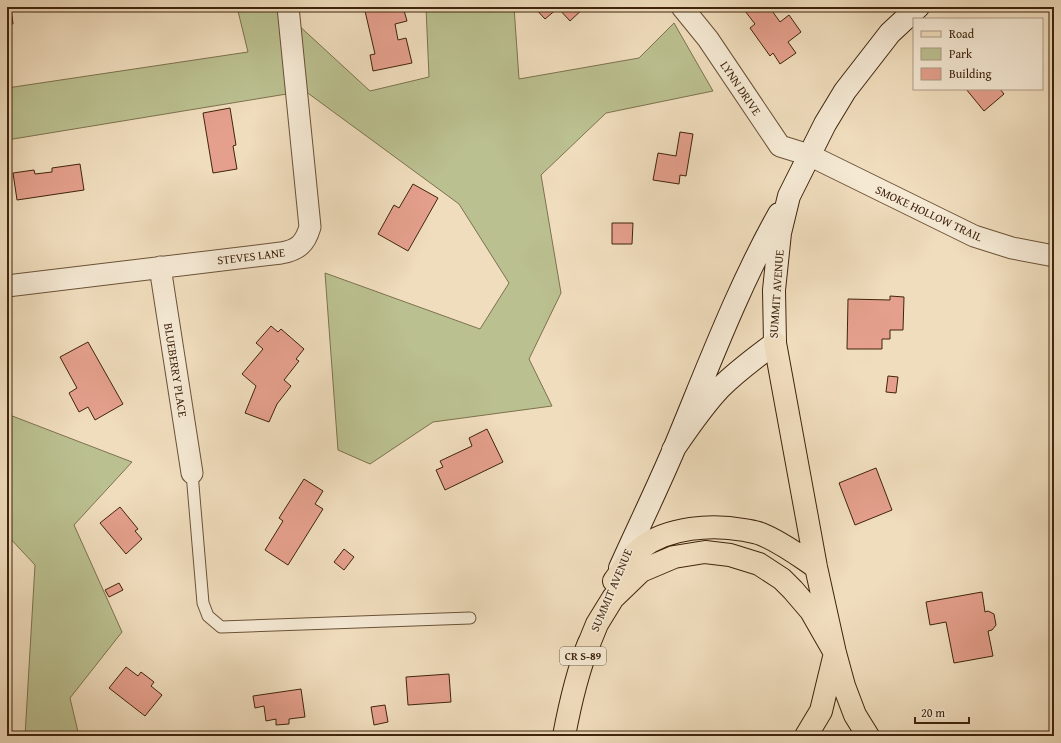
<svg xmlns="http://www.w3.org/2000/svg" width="1061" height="743" viewBox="0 0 1061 743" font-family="'Gentium Book Plus',serif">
	<rect width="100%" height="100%" fill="#f0ddbd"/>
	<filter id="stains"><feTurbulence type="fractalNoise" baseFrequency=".005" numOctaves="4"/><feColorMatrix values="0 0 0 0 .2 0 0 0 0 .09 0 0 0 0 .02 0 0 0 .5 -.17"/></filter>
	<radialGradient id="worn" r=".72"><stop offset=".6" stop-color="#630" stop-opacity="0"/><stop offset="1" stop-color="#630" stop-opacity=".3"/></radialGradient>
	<path fill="#bbc090" stroke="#7d724e" d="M237,7H293L295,22L370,91L429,77L426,7H514L519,79L639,58L674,23L713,91L606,113L541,175L561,293L529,359L552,406L433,422L370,464L338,450L325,273L480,329L509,283L459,204L305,91L7,140V88L248,52Z
		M7,414L132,462L74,525L122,632L70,698L79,736H25L35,565L7,535Z"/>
	<path fill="#e5a08d" stroke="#3f240c" d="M7,7H22L11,8L13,24H7Z
		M384,7H403L407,21L395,24L398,40L406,38L412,63L373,71L370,55L375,54L365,11Z
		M534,7H585L570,21L558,8L545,19Z
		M742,7H772L770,8L780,22L789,15L801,32L788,42L796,53L780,64L773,53L770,56L750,28L755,24Z
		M966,89H1000L1004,94L984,111Z
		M230,108L236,145L233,146L237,169L213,173L203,113Z
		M680,132L693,134L686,176L680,175L679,184L653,180L658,153L676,156Z
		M80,164L84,190L17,200L13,173L34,170L35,174L52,172V168Z
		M413,184L438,198L408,251L378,234L394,205L399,208Z
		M612,223H633L632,244H612Z
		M890,296L904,297L903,330H890V339H882V349H847L848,299L890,300Z
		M271,326L278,332L281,329L304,349L296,359L299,361L284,380L291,386L277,404L269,422L245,413L256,386L242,374L263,349L256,343Z
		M88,342L123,404L95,420L88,407L79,412L69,393L77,388L60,357Z
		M888,376L898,377L896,393L886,392Z
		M487,429L503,462L445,490L436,470L443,467L440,461L472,446L469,438Z
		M876,468L892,510L855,525L839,483Z
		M304,479L323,491L315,504L323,509L288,565L265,550L283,521L279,518Z
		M120,507L138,529L135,531L142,539L126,554L100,523Z
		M344,549L354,557L344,570L334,562Z
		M119,583L123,590L109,597L105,590Z
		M982,592L985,612L988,611L994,614L996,625L992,630L988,631L993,656L954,663L946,622L930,625L926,602Z
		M126,667L138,676L141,672L154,682L151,686L162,695L145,716L109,688Z
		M449,674L451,702L408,705L406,677Z
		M301,689L305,717L289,719V724L276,725V719L266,721L264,706L255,708L253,696Z
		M385,705L388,722L374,725L371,707Z"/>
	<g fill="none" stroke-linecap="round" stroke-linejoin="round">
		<defs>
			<path id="lane" d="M192,473L203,603L208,616L221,627L470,618"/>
			<path id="street" d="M682,7L708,39L780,146L809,155L974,236L1012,248L1054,256
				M160,267L192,473
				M7,286L281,253C298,250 305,244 310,227L288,7"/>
			<path id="secondary" d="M673,450C688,428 702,407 720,388C737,371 756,357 775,343L774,290L780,233L789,196L825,124L845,91L890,33L918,7
				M620,568C638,528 657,489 674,449C707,370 737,289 779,214"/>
			<path id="primary" d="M564,736C570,704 577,673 589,643"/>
			<path id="highway" d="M775,343L816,567L835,653L844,686L855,715L868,736
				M614,581C623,569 630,557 641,548C668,527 712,524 744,530C749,531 756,532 761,534C781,542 798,555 816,567
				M582,661L597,624L613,598L641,571L674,557L705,552L730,555L759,564L782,579L793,590L811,611L835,653L821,711L806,736"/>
		</defs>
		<use href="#lane" stroke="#6b5238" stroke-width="13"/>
		<use href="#street" stroke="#6b5238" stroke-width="23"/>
		<use href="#secondary" stroke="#3f240c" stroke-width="24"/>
		<use href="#primary" stroke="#3f240c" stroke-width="24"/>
		<use href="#highway" stroke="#3f240c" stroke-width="24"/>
		<use href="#lane" stroke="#f5e9d4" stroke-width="11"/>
		<use href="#street" stroke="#f5e9d4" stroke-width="21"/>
		<use href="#secondary" stroke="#f5e9d4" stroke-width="22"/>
		<use href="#primary" stroke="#f0ddbd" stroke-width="22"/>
		<use href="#highway" stroke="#f0ddbd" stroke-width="22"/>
	</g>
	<g text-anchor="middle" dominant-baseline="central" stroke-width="3" stroke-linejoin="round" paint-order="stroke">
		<rect fill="#f5e9d4" stroke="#765f48" stroke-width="1" x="560" y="647" width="46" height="18" rx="3"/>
		<g font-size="11" font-weight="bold" fill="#3f240c">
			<text x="583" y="656">CR S-89</text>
		</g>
		<g font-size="12" fill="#3f240c" stroke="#f5e9d4">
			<text transform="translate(741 88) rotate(56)">LYNN DRIVE</text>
			<text transform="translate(929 213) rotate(25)">SMOKE HOLLOW TRAIL</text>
			<text transform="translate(251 256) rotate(-7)">STEVES LANE</text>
			<text transform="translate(776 294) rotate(-86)">SUMMIT AVENUE</text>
			<text transform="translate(176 370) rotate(81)">BLUEBERRY PLACE</text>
			<text transform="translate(611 590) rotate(-67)">SUMMIT AVENUE</text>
		</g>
	</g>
	<rect width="1061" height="743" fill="none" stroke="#f0ddbd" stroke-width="24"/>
	<rect x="8" y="8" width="1045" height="727" fill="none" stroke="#3f240c" stroke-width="2"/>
	<rect x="12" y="12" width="1037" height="719" fill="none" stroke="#3f240c"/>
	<rect x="913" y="18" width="130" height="72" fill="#f5e9d4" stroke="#ac9a84"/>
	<rect x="921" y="31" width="20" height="6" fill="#f0ddbd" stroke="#ac9a84"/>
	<text x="949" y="38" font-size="12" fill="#3f240c">Road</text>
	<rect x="921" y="48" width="20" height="12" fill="#bbc090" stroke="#ac9a84"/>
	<text x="949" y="58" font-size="12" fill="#3f240c">Park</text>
	<rect x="921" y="68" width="20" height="12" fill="#e5a08d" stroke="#ac9a84"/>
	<text x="949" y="78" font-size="12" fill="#3f240c">Building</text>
	<path d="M915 717v6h54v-6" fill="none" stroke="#3f240c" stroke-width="2"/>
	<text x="921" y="717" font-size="12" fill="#3f240c" stroke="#f5e9d4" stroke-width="3" paint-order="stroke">20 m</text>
	<rect width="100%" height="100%" filter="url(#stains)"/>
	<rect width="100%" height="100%" fill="url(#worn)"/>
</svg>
